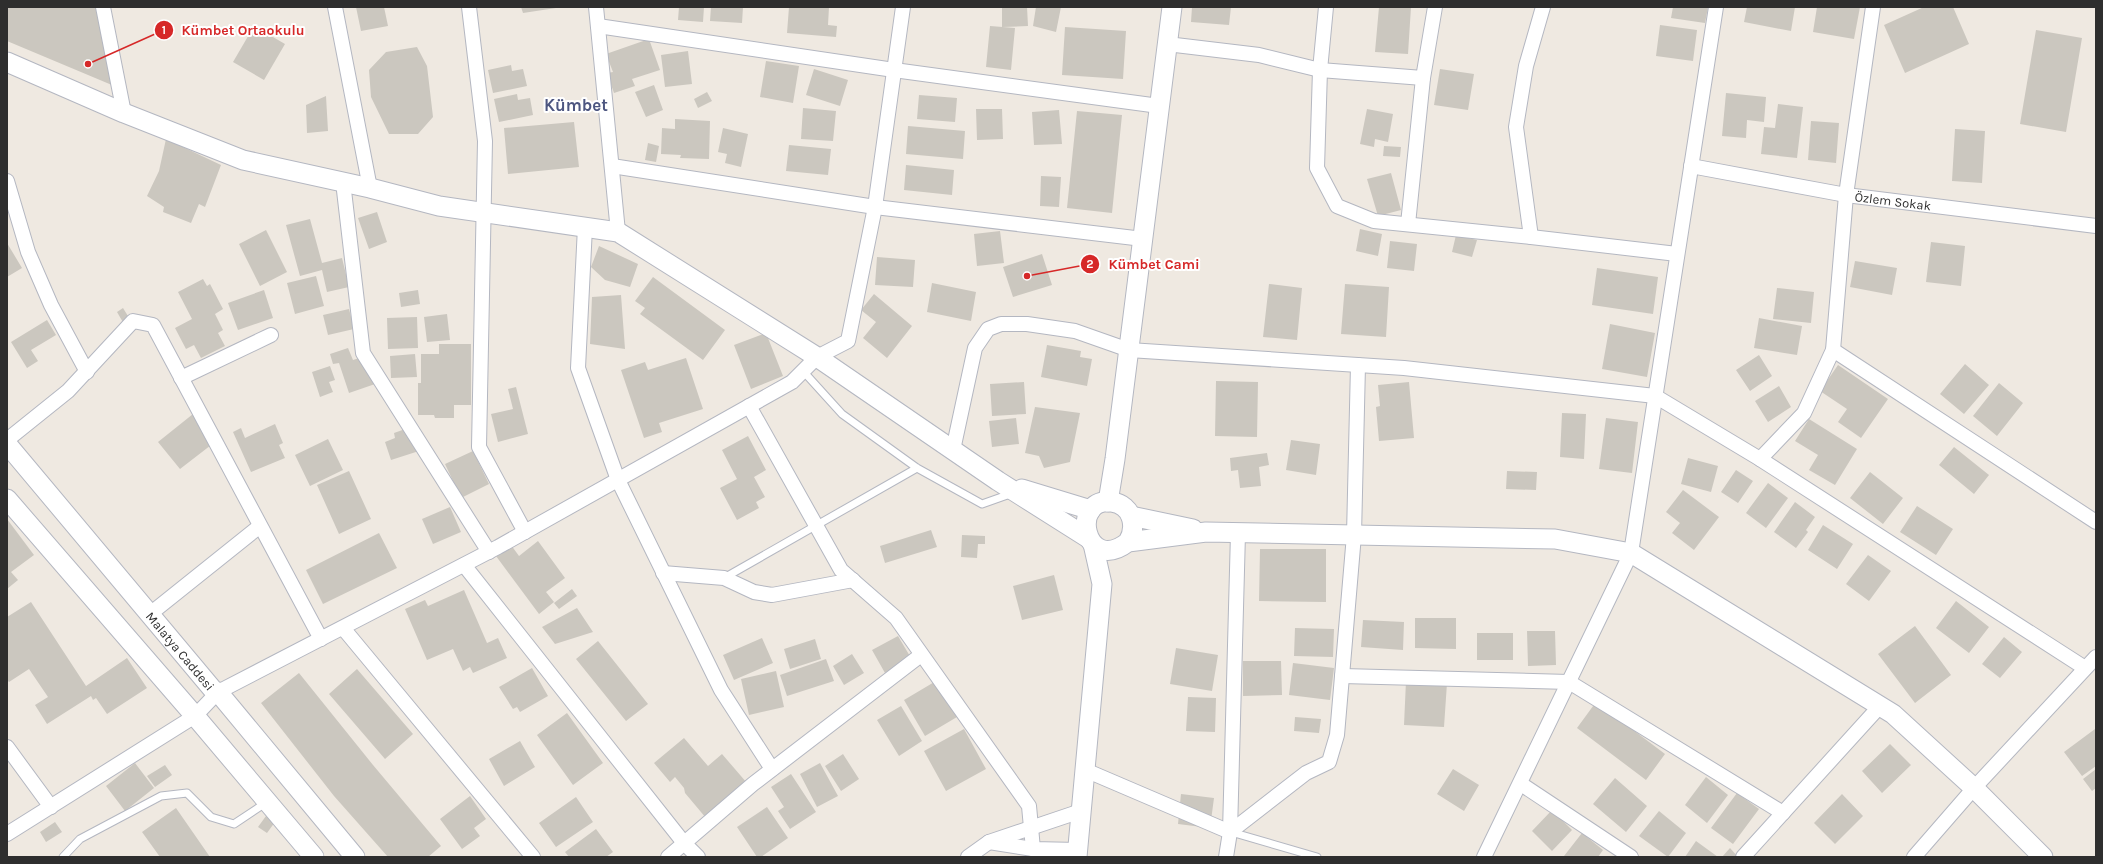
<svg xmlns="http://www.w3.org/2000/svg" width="2103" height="864" viewBox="0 0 2103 864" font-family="Karla,sans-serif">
	<rect width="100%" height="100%" fill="#efe9e1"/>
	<path fill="#cbc7bf" d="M7,7H99L119,88L7,41Z
		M356,7H384L388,26L361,31Z
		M521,7H556V8L523,13Z
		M679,7H704L703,22L678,20Z
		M711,7H743L742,23L710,21Z
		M789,7H829L828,25L837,26L836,37L787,33Z
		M1002,7H1027L1028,26L1002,27Z
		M1036,7H1061L1056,32L1033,26Z
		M1192,7H1231L1229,25L1191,22Z
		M1379,7H1411L1408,54L1375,52Z
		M1673,7H1708L1705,23L1671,18Z
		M1747,7H1795L1791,31L1744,22Z
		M1817,7H1860L1854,39L1813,32Z
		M1924,7H1953L1969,44L1905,73L1884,25Z
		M1660,25L1697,30L1693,61L1656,56Z
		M254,26L285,44L264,80L233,62Z
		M990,26L1015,28L1011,70L986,67Z
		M1065,27L1126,31L1123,79L1062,75Z
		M2036,30L2082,38L2066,132L2020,124Z
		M649,39L660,70L632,79L635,86L614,93L607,73L613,72L606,54Z
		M417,47L427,66L433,117L418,134H389L371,97L369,70L386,52Z
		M688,51L692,84L665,87L661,55Z
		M766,61L799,66L793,103L760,97Z
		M511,65L512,71L523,69L527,86L493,93L488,70Z
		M814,69L848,80L840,106L806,95Z
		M1440,69L1474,74L1468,110L1434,105Z
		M654,85L663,110L646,117L635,92Z
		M707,92L712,101L698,108L694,99Z
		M1726,93L1766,97L1764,122L1747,120L1746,138L1722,136Z
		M517,94L518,100L530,98L533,115L499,122L494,99Z
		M919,95L957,98L955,122L917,119Z
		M326,96L328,131L307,133L306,105Z
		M1778,104L1803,107L1797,158L1761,154L1764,127L1775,128Z
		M803,108L836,111L833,141L801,139Z
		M976,109H1002L1003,139L977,140Z
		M1367,109L1393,114L1388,142L1375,139L1374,147L1360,144Z
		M1059,110L1062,144L1034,145L1032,112Z
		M1077,111L1122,115L1112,213L1067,208Z
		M675,119L710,121L709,159L680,158L681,155L661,154L662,128L675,129Z
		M1811,121L1839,123L1836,163L1808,160Z
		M574,122L579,167L508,174L504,128Z
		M908,126L965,131L963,159L906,154Z
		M723,128L748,134L741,167L725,163L727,154L718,152Z
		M1955,129L1985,131L1982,183L1952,181Z
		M166,139L221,165L205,207L199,204L191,223L163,212L164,207L147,196L159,171Z
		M648,143L659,146L656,162L645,160Z
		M789,145L831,149L828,175L786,171Z
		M1384,146L1401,147L1400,157L1383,156Z
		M906,165L954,170L952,195L904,190Z
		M1391,173L1401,210L1378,216L1367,179Z
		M1041,176L1061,177L1059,207L1040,206Z
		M377,212L387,242L369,249L358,218Z
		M310,219L322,263L342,258L349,287L327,292L322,270L300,276L286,225Z
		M1360,229L1382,234L1378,256L1356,251Z
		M266,230L287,272L260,286L239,244Z
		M1000,231L1004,263L977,266L974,234Z
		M1456,235L1477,240L1472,257L1452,252Z
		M1390,241L1417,244L1414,271L1387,268Z
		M1931,242L1965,246L1961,286L1926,282Z
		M7,243L22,268L7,277Z
		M599,246L638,264L630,287L605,280L591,267Z
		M1042,254L1052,285L1013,297L1003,267Z
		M877,257L915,260L913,287L875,285Z
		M1855,261L1897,268L1892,295L1850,287Z
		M1597,268L1658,277L1653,314L1592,305Z
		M316,276L324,306L295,314L287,283Z
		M653,277L725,330L703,360L640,314L645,308L635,301Z
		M203,279L207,286L210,284L223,309L215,314L223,330L218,333L225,346L201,358L194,345L186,349L175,328L192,319L178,292Z
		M932,283L976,292L971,321L927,312Z
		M1269,284L1302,288L1297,340L1263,337Z
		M1345,284L1389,287L1386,337L1341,334Z
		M1777,288L1814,292L1811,323L1773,319Z
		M264,290L273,318L238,330L228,303Z
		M418,290L420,304L401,307L399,293Z
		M874,294L912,326L887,358L863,338L876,322L861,310Z
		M621,295L625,349L590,344L592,297Z
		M123,308L131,321L124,324L117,312Z
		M349,309L354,329L328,335L323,315Z
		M447,314L450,340L427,342L424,317Z
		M417,317L418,348L388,349L387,318Z
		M1759,318L1802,326L1797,355L1754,348Z
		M47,320L56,335L31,350L38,361L27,368L11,342Z
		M1610,324L1655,333L1647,377L1602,369Z
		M766,333L783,376L751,389L734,345Z
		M439,344H471V405H454V418H435L434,415H418V383H421V354H439Z
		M1047,345L1081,351L1080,357L1092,359L1087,386L1041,377Z
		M348,348L353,360L369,355L378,383L349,393L339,363L333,364L330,354Z
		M415,354L417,377L391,378L390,356Z
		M1759,355L1772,376L1750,391L1736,370Z
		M686,358L703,409L659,423L662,432L644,438L621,370L645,362L648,370Z
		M1965,364L1989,385L1964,414L1940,394Z
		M1838,365L1888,399L1861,438L1838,422L1847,409L1820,391Z
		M330,366L335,380L329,382L333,392L320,397L312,372Z
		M1216,381L1258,382L1257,437L1215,436Z
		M1024,382L1026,414L992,416L990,384Z
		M1409,382L1414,438L1379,441L1376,407L1380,406L1378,385Z
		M1999,383L2023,403L1997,436L1973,416Z
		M1779,386L1791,407L1768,422L1755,401Z
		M516,387L528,434L498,442L491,414L513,409L508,389Z
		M1035,407L1080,413L1070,462L1044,468L1039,456L1025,453Z
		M1562,413L1586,414L1584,459L1560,457Z
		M193,414L215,442L180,469L158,442Z
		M1016,418L1019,444L992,447L989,421Z
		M1606,418L1638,422L1632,473L1599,469Z
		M1809,419L1857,449L1835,485L1809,470L1818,455L1795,441Z
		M275,424L283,443L279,445L285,458L251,472L233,432L241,428L245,438Z
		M411,427L419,451L391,460L385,442L395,438L394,433Z
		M748,436L766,470L754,477L765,497L756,502L759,508L737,520L720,488L737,479L722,450Z
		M328,439L343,470L310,486L295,455Z
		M1291,440L1320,444L1316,475L1286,470Z
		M1954,447L1989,475L1974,494L1939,465Z
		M473,451L489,484L461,498L445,464Z
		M1267,453L1269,465L1259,467L1261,486L1240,488L1238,470L1231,471L1230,458Z
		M1688,458L1718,466L1711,492L1681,484Z
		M1736,470L1753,481L1738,503L1721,492Z
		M349,471L371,519L339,534L317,485Z
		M1507,471L1537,472L1536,490L1506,489Z
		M1870,472L1903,498L1883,524L1850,498Z
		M1768,483L1788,498L1766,528L1746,513Z
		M1683,490L1719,517L1694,550L1672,533L1680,523L1666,512Z
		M1795,502L1815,517L1806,530L1808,532L1796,548L1774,532Z
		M1917,506L1953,529L1936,555L1900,532Z
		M450,507L461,532L433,544L422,519Z
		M7,519L34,555L11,572L18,580L7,589Z
		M1823,525L1853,544L1837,569L1808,550Z
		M931,530L937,547L885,563L880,546Z
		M379,533L397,568L323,604L306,570Z
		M962,535L985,536V544H978L977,558L961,557Z
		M538,541L565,578L546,592L554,602L539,614L496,556L511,545L519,556Z
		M1260,549H1326V602L1259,601Z
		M1868,555L1891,571L1869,601L1846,584Z
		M1054,575L1063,610L1022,620L1013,586Z
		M572,589L577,596L559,609L554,603Z
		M464,590L487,643L498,638L507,658L473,673L470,667L463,671L453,649L427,660L405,609L425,600L428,606Z
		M1956,601L1989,627L1969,653L1936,628Z
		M31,602L86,686L127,658L147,688L107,714L96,698L93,700L91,696L47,724L35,705L48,697L29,669L9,682L7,680V617Z
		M577,608L593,632L555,644L542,627Z
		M1415,618H1456V649L1415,648Z
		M1363,620L1404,622L1403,650L1361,647Z
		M1915,626L1951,675L1915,703L1878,654Z
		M1295,628L1334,629L1333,657L1294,656Z
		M1527,631H1555L1556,665L1528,666Z
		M1477,633H1513V660H1477Z
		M898,636L911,658L885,673L872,650Z
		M2004,637L2022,652L2000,678L1982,664Z
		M762,638L773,663L734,680L723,655Z
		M815,639L821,659L790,669L784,649Z
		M598,641L648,704L626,721L576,659Z
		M1176,648L1218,655L1212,691L1170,684Z
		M852,654L864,673L844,685L833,666Z
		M826,659L834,681L787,696L780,675Z
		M1243,661H1281L1282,695L1243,696Z
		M1293,663L1334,668L1330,700L1289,695Z
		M532,668L548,696L520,712L517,707L513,709L499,687Z
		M357,669L413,734L385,759L329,694Z
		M776,671L784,707L749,715L741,679Z
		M299,673L373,765L441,846L428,857H388L334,796L261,703Z
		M936,681L957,717L925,736L904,700Z
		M1406,681L1447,683L1444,727L1404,725Z
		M1188,697L1216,698L1215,732L1186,731Z
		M1596,702L1665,754L1646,780L1577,728Z
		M901,706L922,741L899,756L877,720Z
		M567,713L603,763L573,785L537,735Z
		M1295,717L1321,719L1319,733L1294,731Z
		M964,729L986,769L946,791L924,751Z
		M2095,729L2096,766L2082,776L2064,752Z
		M684,738L708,766L722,754L747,783L706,818L685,793L684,788L675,777L670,782L654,763Z
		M520,741L535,767L504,786L489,759Z
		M1890,744L1911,765L1882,793L1862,771Z
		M843,754L859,779L841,791L825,766Z
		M135,763L154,788L125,811L106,786Z
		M820,763L838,796L817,807L800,774Z
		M165,765L172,775L155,787L147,776Z
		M1453,769L1479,785L1464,811L1437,794Z
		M2096,769V788L2092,791L2083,779Z
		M791,774L816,812L790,829L778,811L784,807L771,787Z
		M1706,777L1728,795L1707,823L1685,805Z
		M1615,778L1647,806L1626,832L1593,804Z
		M1737,793L1759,809L1733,844L1711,828Z
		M1181,794L1214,798L1210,828L1178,824Z
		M1842,794L1863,816L1835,844L1814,823Z
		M470,796L486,819L474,828L480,836L462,849L440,819Z
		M576,797L593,822L556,847L539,823Z
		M767,807L788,838L761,857H757L737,827Z
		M176,808L210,857H160L142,832Z
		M1552,810L1572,830L1552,851L1532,831Z
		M1659,811L1686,833L1668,857L1639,836Z
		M266,816L275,822L267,833L258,827Z
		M55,822L62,832L46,842L40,832Z
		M596,829L613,852L606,857H569L565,852Z
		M1582,833L1603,850L1598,857H1566L1564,856Z
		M1696,841L1718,857H1685Z
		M1730,848L1738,857H1722Z"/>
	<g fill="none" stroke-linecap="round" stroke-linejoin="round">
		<defs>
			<path id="lane" d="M803,371L842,414L917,468L982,504L1013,493
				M724,578L917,468
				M1231,832L1317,857
				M63,857L80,839L161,796L187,793L211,817L234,824L267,802"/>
			<g id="street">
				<path d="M103,7L124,113"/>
				<path d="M335,7L370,188"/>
				<path d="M469,7L485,141L479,447L525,532"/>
				<path d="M596,7L618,232"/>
				<path d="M1326,7L1320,70L1317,168L1337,206L1374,221L1531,237L1677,254"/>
				<path d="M598,26L894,70L1159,106"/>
				<path d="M1167,44L1259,55L1320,70L1423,78"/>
				<path d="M612,166L875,207L1143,239"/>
				<path id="s1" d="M1691,166L1846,195L2096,226"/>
				<path d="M7,181L28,252L51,305L87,372"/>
				<path d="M343,182L363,353L489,552"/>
				<path d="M1408,224L1423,78L1435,7"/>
				<path d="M585,227L578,368L618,480L721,690L772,769"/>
				<path d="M1531,237L1516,127L1526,66L1543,7"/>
				<path d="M1833,350L2096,522"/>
				<path d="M181,378L271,335"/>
				<path d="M749,406L841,570L896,618L1029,806L1033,849"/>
				<path d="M7,440L68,391L133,321L153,325L321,639"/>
				<path d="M953,450L975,348L988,329L1001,324H1027L1075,331L1129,350L1404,368L1655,396L1760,459L2085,668"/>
				<path d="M1760,459L1804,413L1833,350L1846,195L1873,7"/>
				<path d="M464,565L684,843L698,857"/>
				<path d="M663,573L724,578L754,592L772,595L853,580"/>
				<path d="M150,614L260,526"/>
				<path d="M343,628L533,857"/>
				<path d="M1342,676L1569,682L1783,813"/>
				<path d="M7,747L51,807"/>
				<path d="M1085,770L1230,832L1306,773L1329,762L1337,735L1354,535L1358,365"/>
				<path d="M1521,784L1631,857"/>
				<path d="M7,834L195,716L218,692L498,547L792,382L817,357L848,341L875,207L903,7"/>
				<path d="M989,842L1033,849L1078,850"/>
				<path d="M668,857L753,784L921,655"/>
				<path d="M968,857L989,842L1081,811"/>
				<path d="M1226,857L1230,832L1238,533"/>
				<path d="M1484,857L1631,553L1716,7"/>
				<path d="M1743,857L1880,706"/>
				<path d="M1914,857L1974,788L2096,657"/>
			</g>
			<g id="secondary">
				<path d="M7,62L124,113L243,160L370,188L439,206L618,232L817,357L998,481L1088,538"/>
				<path id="s2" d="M7,444L214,691L218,692L355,857"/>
				<path d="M1022,489L1091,510"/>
				<path d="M7,499L195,716L314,857"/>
				<path d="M1108,502L1115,459L1172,7"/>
				<path d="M1131,516L1193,529"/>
				<path d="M1128,542C1137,527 1133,505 1112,502C1069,496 1084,576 1128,542L1206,532L1555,539L1631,553L1893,714L1974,788L2043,857"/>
				<path d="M1077,857L1102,584L1093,544"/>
			</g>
		</defs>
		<use href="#lane" stroke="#b4b7c1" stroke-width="9"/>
		<use href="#street" stroke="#b4b7c1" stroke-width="16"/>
		<use href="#secondary" stroke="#b4b7c1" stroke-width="21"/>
		<use href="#lane" stroke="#fff" stroke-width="7"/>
		<use href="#street" stroke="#fff" stroke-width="14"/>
		<use href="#secondary" stroke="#fff" stroke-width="19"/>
	</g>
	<g text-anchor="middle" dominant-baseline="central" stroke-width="4" stroke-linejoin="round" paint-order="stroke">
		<g font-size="13" fill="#2e2e2e" stroke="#fff">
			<text stroke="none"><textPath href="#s1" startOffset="205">Özlem Sokak</textPath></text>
			<text stroke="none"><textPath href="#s2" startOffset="270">Malatya Caddesi</textPath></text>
		</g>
		<g font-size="17" font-weight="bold" fill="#4d5680" stroke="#fff">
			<text x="576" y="105">Kümbet</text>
		</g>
	</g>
	<path fill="none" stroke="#d62828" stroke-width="1.5" d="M88 64L164 30M1027 276L1090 264"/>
	<g fill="#d62828" stroke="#fff" stroke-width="1.5">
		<circle cx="88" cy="64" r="4"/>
		<circle cx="1027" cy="276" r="4"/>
		<circle cx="164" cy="30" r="10"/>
		<circle cx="1090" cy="264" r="10"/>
	</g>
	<g font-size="12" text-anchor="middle" font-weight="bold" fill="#fff">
		<text x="164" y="34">1</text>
		<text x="1090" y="268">2</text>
	</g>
	<g font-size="14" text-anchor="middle" font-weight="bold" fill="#d62828" stroke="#fff" stroke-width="4" stroke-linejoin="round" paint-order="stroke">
		<text x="243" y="35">Kümbet Ortaokulu</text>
		<text x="1154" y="269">Kümbet Cami</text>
	</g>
	<rect width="2103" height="864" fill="none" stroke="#2e2e2e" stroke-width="16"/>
</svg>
